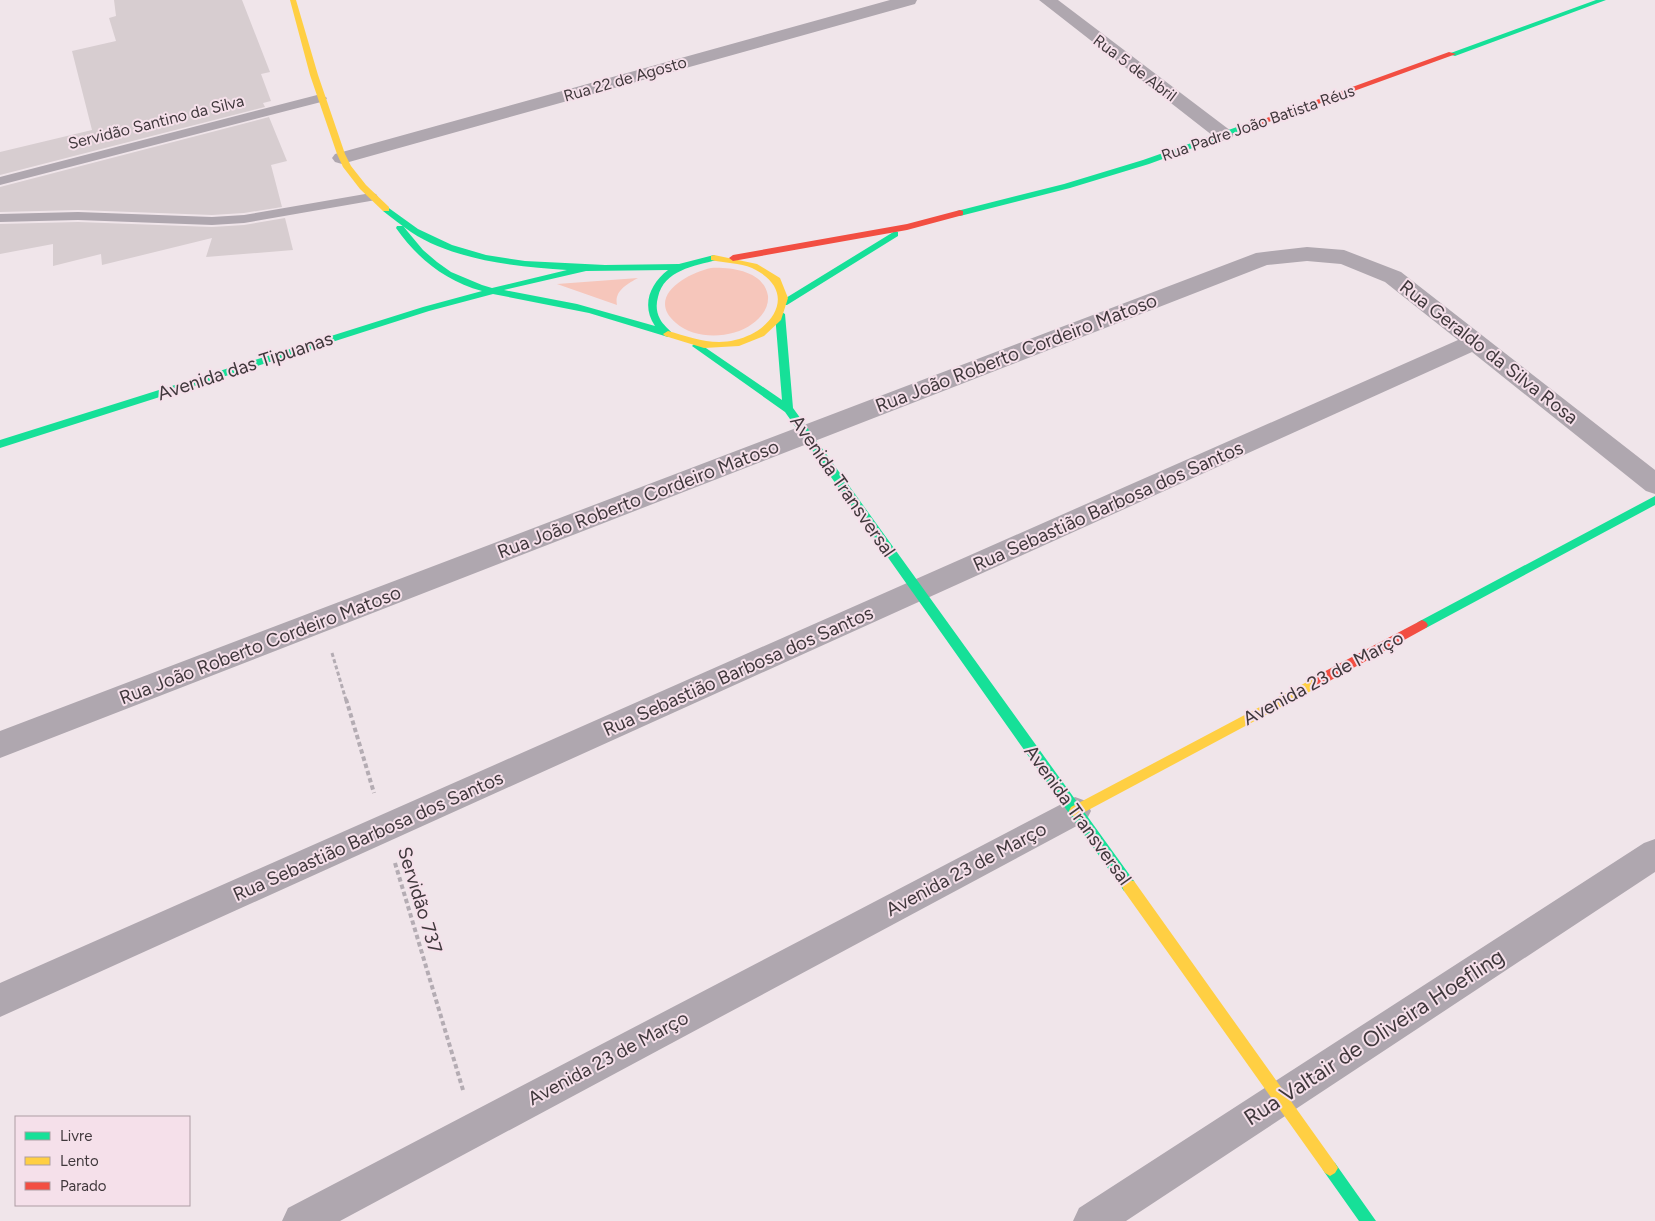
<svg xmlns="http://www.w3.org/2000/svg" width="1655" height="1221" viewBox="0 0 1655 1221" font-family="Figtree,sans-serif">
	<rect width="100%" height="100%" fill="#f0e5ea"/>
	<path fill="#f6c6bb" d="M711,268C731,267 764,271 768,296C769,308 761,318 752,324C732,339 695,340 676,323C645,297 687,273 711,268Z
		M638,278C627,284 614,291 617,305L557,284Z"/>
	<path fill="#d7cdd0" d="M114,0H242L270,72L261,74L271,101L263,103L265,107L0,175V152L92,130L72,51L116,41L109,18L116,16Z
		M269,117L287,161L271,165L282,207L244,213L212,215L78,210L0,212V187Z
		M285,218L293,250L206,257L212,238L102,265L101,254L53,266V244L0,254V224L78,222L212,227L244,225Z"/>
	<g fill="none" stroke-linecap="round" stroke-linejoin="round">
		<path stroke="#b4acb3" stroke-width="3" stroke-dasharray="4 2.5" stroke-linecap="butt" d="M332,653L346,700"/>
		<path stroke="#b4acb3" stroke-width="4" stroke-dasharray="4.5 3" stroke-linecap="butt" d="M346,699L374,793
			M395,863L463,1090"/>
		<path fill="#afa7af" fill-rule="evenodd" d="M321,94L327,98L325,101L0,185V177Z
			M371,193L376,194L378,197L376,200L244,223L212,225L78,220L0,222V214L78,212L212,217L244,215Z"/>
		<path fill="#afa7af" fill-rule="evenodd" d="M890,0H917L915,4L349,162L342,164L335,162L332,158L335,154Z
			M1039,0H1058L1231,131L1234,135L1231,139L1224,141L1217,139Z
			M1307,247L1344,250L1401,272L1655,470V494L1646,491L1472,352L0,1017V983L1458,340L1385,282L1341,264L1307,261L1267,265L0,758V731L1256,253Z
			M1075,797L1086,801L1091,811L1086,821L340,1221H282L288,1208Z
			M1655,839V872L1126,1221H1073L1079,1208L1644,843Z"/>
		<path fill="#16e098" fill-rule="evenodd" d="M1596,0H1606L1455,56L1448,54Z
			M1254,121L1261,123L1149,164L1070,188L960,216L956,213L957,211L1064,184L1143,160Z
			M386,206L418,229L452,245L486,255L525,261L605,265L679,264L714,255L718,258L717,260C694,266 664,270 658,297C656,304 656,312 660,319C663,325 669,329 673,334L668,337L589,313L493,294L429,311L0,448V440L423,307L482,291C445,281 417,258 396,228L397,226H403L423,250L437,262L451,272L482,285L492,288L567,270C517,267 453,260 411,232C401,225 392,218 383,211V207ZM668,270C650,284 641,305 655,326L577,304L504,290L586,271Z
			M895,231L898,232V236L787,305H781V301Z
			M780,311L785,314L793,408L1134,881L1136,886L1134,891L1129,892L1124,891L785,412L692,346L694,344H700L782,400L775,314Z
			M1655,496V505L1426,628H1418L1416,625L1418,622Z
			M1330,1160L1335,1163L1376,1221H1359L1325,1173L1322,1168L1325,1163Z"/>
		<path fill="#ffcf43" fill-rule="evenodd" d="M290,0H296L318,75L345,154L351,166L366,185L389,207V211H383L360,189L343,167L337,154L310,75Z
			M714,255L757,264L780,278L788,298L781,320L764,336L739,346L704,348L665,336L663,334L668,331C690,337 712,346 735,340C775,331 799,290 752,268C740,263 724,263 711,260V256Z
			M1320,675L1324,676L1326,680L1324,684L1079,815L1075,817L1071,815L1069,811L1071,807Z
			M1129,880L1134,881L1335,1163L1338,1168L1335,1173L1330,1176L1325,1173L1124,891L1122,886L1124,881Z"/>
		<path fill="#f24e42" fill-rule="evenodd" d="M1449,52L1456,54L1260,125L1253,123Z
			M960,210L963,211V215L907,230L733,261L729,258L733,255L907,224Z
			M1422,620L1426,622L1428,625L1426,628L1324,684L1320,685L1316,684L1314,680L1316,676Z"/>
	</g>
	<g text-anchor="middle" dominant-baseline="central" stroke-width="4" stroke-linejoin="round" paint-order="stroke">
		<g font-size="16" fill="#40383c" stroke="#f5e0ea">
			<text transform="translate(1135 68) rotate(37)">Rua 5 de Abril</text>
			<text transform="translate(625 79) rotate(-16)">Rua 22 de Agosto</text>
			<text transform="translate(156 122) rotate(-14)">Servidão Santino da Silva</text>
			<text transform="translate(1258 123) rotate(-19)">Rua Padre João Batista Réus</text>
		</g>
		<g font-size="19" fill="#40383c" stroke="#f5e0ea">
			<text transform="translate(1489 352) rotate(38)">Rua Geraldo da Silva Rosa</text>
			<text transform="translate(1016 353) rotate(-21)">Rua João Roberto Cordeiro Matoso</text>
			<text transform="translate(245 366) rotate(-18)">Avenida das Tipuanas</text>
			<text transform="translate(843 486) rotate(55)">Avenida Transversal</text>
			<text transform="translate(638 499) rotate(-21)">Rua João Roberto Cordeiro Matoso</text>
			<text transform="translate(1108 506) rotate(-24)">Rua Sebastião Barbosa dos Santos</text>
			<text transform="translate(260 645) rotate(-21)">Rua João Roberto Cordeiro Matoso</text>
			<text transform="translate(738 671) rotate(-24)">Rua Sebastião Barbosa dos Santos</text>
			<text transform="translate(1323 678) rotate(-28)">Avenida 23 de Março</text>
			<text transform="translate(1078 815) rotate(54)">Avenida Transversal</text>
			<text transform="translate(368 836) rotate(-24)">Rua Sebastião Barbosa dos Santos</text>
			<text transform="translate(966 869) rotate(-28)">Avenida 23 de Março</text>
			<text transform="translate(420 900) rotate(73)">Servidão 737</text>
			<text transform="translate(608 1058) rotate(-28)">Avenida 23 de Março</text>
		</g>
		<g font-size="22" fill="#40383c" stroke="#f5e0ea">
			<text transform="translate(1374 1037) rotate(-33)">Rua Valtair de Oliveira Hoefling</text>
		</g>
	</g>
	<rect x="15" y="1116" width="175" height="90" fill="#f5e0ea" stroke="#ad9da4"/>
	<rect x="25" y="1132" width="25" height="8" fill="#16e098" stroke="#ad9da4"/>
	<text x="60" y="1141" font-size="15" fill="#40383c">Livre</text>
	<rect x="25" y="1157" width="25" height="8" fill="#ffcf43" stroke="#ad9da4"/>
	<text x="60" y="1166" font-size="15" fill="#40383c">Lento</text>
	<rect x="25" y="1182" width="25" height="8" fill="#f24e42" stroke="#ad9da4"/>
	<text x="60" y="1191" font-size="15" fill="#40383c">Parado</text>
</svg>
